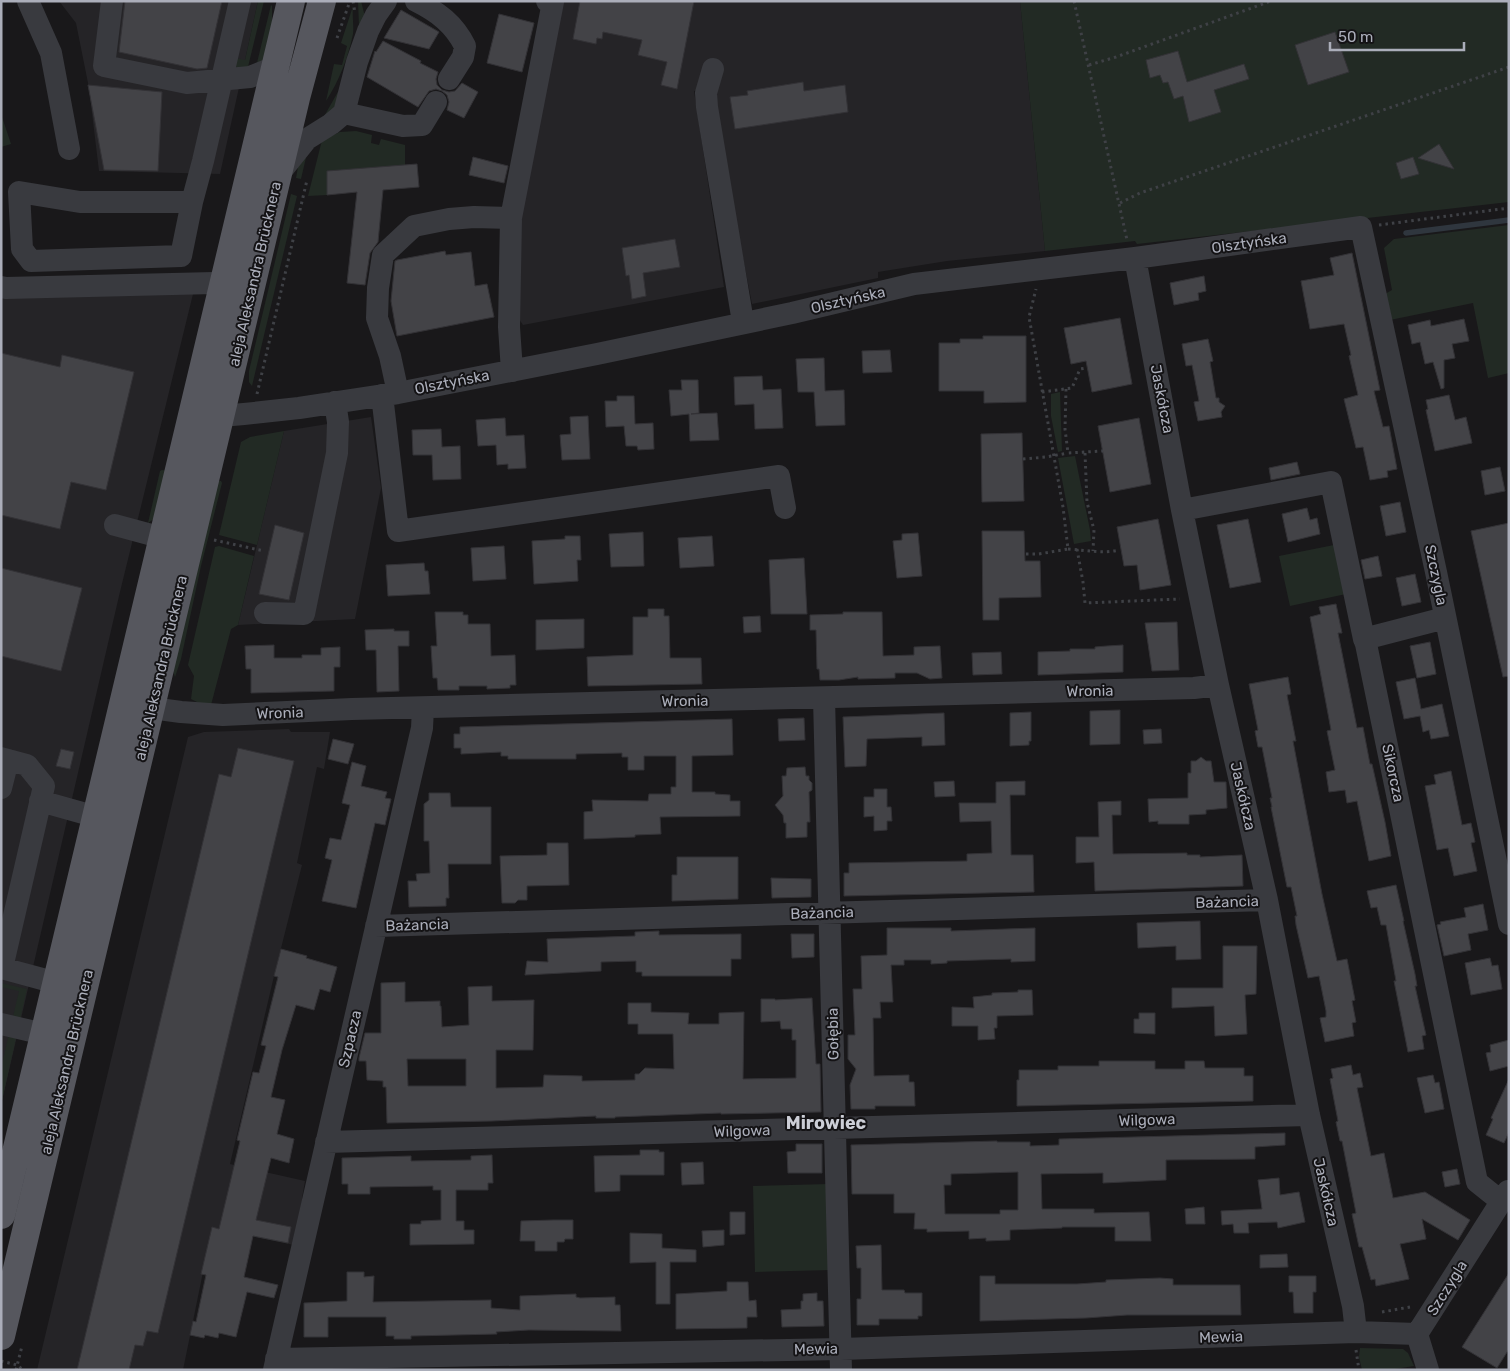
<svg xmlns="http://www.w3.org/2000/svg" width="1510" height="1371" viewBox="0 0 1510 1371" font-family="Rubik,sans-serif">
	<rect width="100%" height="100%" fill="#19181a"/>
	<path fill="#252427" d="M59,1H258L220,174L99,171L89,88L76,23Z
		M559,1H1020L1045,251L947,261L878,272V278L752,304L718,129L698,90L694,91L724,287L523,325L517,316L519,212Z
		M194,290L119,596L1,1105V294Z
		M371,417L381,488L355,619L238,625L284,431Z
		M289,729L291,732H330L324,769L317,767L297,863L302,865L274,976L230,1164L305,1181L302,1198L304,1204L294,1245L212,1228L183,1370H37L188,737L204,732Z"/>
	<path fill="#222a24" d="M258,1H264L247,71L232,65L231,57L245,60Z
		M358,1H361L365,17L335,109L322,120L339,90L359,27Z
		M1020,1H1509V202L1137,244L1135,241L1045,251Z
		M271,5L272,6V33L264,62L255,71Z
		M353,6C352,16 354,25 353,34C348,58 339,81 326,101L334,64L342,65L347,46L341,43Z
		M2,117L11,144L1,147V118Z
		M356,131L372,135L371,143L379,145L381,139L405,145V165L327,171V195L308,196L322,140L340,132Z
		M308,149L301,179L296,178L298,167Z
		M291,194L297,196L252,386L249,382V371Z
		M1509,225V373L1488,378L1473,303L1390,320L1385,294L1392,290L1384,248L1394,239Z
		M1060,392L1062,451L1058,452L1051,416V394Z
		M284,431L257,545L219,535L241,442L250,437Z
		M1075,456L1090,530L1091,541L1074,544L1058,458Z
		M162,470L169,471L155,518L148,523L160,471Z
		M217,481H221L222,483L201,566L181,659L175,677L173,671Z
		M1334,545L1346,594L1290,606L1279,556Z
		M219,546L254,556L238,625L231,629L211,705H203L191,699L194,676L188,665L215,547Z
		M1,983L27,989L1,1105V1068L19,991L1,987Z
		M829,1184L832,1270L755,1272L753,1186Z
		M1360,1348L1403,1349L1408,1353L1414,1366L1389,1370H1362L1359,1357Z"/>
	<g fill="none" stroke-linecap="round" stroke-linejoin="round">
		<path stroke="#2f363e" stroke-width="5.5" d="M1406,233L1509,220"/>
	</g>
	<path fill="#434347" stroke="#333236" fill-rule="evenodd" d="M125,1H222L207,68L197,69L119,52Z
		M580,1H694L677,89L661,85L667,62L638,55L642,40L603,32L602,39L597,38L596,44L573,39Z
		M401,10L439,32L429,49L384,38Z
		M499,14L534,23L522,72L487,63Z
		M1335,32L1349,72L1308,85L1295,45Z
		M383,41L421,61L420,63L438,72L436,79L437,85L442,90L449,92L455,91L462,83L478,92L464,118L447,110L449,102L447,95L442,91L436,89L429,91L418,107L367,77L375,51L376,52Z
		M1178,51L1187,82L1244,64L1249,79L1214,90L1221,112L1189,122L1183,96L1174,99L1168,82L1163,83L1160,75L1150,78L1146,60Z
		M803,82L804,91L845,85L848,112L735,129L730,97L748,95L747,91Z
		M88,85L162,92L158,171L104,170Z
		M1439,144L1454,169L1418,158Z
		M473,157L508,166L504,183L469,175Z
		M1413,157L1419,174L1401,179L1396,163Z
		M417,164L419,187L383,190L378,242L370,253L365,285L347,283L357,192L327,195V171Z
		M675,239L680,267L643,273L646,296L632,299L629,275L626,276L622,248Z
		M445,251L446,255L471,252L475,286L487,284L494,317L397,336L391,301L395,261L397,260Z
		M1352,253L1380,390L1374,391L1383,427L1389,426L1397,469L1387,471L1388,477L1370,480L1363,447L1356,448L1344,399L1358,395L1349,356L1351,355L1344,324L1310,329L1301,281L1334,275L1330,258Z
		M1204,276L1206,291L1198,293L1199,300L1174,305L1170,283Z
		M1120,318L1132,384L1092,392L1086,361L1071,364L1064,328Z
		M1464,319L1469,341L1452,344L1455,358L1444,360V388L1441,389L1433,362L1425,364L1420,342L1412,344L1408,325L1430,320L1431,326Z
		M983,336H1026V402L984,403V391H939V343H960V339H983Z
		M1208,339L1213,361L1210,362L1216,398H1219V402L1225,406L1221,412L1222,417L1198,421L1194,402L1199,401L1192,365L1186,366L1182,344Z
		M890,350L892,372L863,373L862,351Z
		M1,353L60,367L62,355L134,372L106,490L71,482L60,529L1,515Z
		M824,358L825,391L844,390L845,425L816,426L814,392H798L796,359Z
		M762,376L763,390L781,389L783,428L755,429L754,404L735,405L734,377Z
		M681,380H698L699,413L691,414L717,413L719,440L690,441L689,414L671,416L669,390H682Z
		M1449,395L1455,420L1466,417L1472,443L1435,451L1426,410L1428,409L1426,400Z
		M617,396H634L635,424L653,423L654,449L638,450L637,446H626L624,426L606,427L605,401H617Z
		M588,416L590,459L562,460L560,435L571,434L570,417Z
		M505,418L506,436L524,435L526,468L508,469V464L497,465L496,445L478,446L476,420Z
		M1139,418L1151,484L1110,492L1098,426Z
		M441,429L442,447L460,446L461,479L433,480L432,455H413L412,430Z
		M1022,433L1024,501L982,502L981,434Z
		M1297,462L1300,474L1271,480L1269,468Z
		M1500,467L1505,491L1485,495L1481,471Z
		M1400,502L1406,532L1386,536L1380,506Z
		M1307,508L1310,520L1317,518L1320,534L1288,542L1282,514Z
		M1158,519L1171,585L1140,590L1137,565L1124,566L1117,527Z
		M1248,519L1261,582L1230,588L1217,525Z
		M1509,523V676L1503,677L1471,531Z
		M275,525L304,533L289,600L259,594Z
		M982,531H1024L1025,561H1040L1041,597L999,598V620H983Z
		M643,532L644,566L611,567L609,534Z
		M918,533L922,576L897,578L893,541L902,540V534Z
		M565,536H580L581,560H577L578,581L534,584L532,541L565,539Z
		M712,536L714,566L680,568L678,538Z
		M504,546L506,579L473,581L471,548Z
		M1378,556L1382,576L1365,579L1361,560Z
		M804,558L807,614H771L769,560Z
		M424,563L425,571H428L430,594L388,596L386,565Z
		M1,568L82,588L61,671L1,656Z
		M1415,574L1421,602L1402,606L1396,578Z
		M1336,604L1342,633H1338L1357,728L1363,727L1370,764H1372L1385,822L1391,856L1369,861L1357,801L1347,803L1345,790L1329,792L1326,772L1335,770L1327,731L1331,730L1310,617L1321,614L1319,607Z
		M648,609H664V616H669L670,658H701L702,684L588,686L587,657L633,655V617H648Z
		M435,612H463V615H468V624H490L491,656L515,655L516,685H510V688L487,689V686H459V690H438L437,678H433L431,646H437Z
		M843,612H882L883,656L914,655V647L940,646L942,678L930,679L917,673H895V678L858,679V677L839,680H820L819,669H817L816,630H810V615L843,614Z
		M760,616L761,632L744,633L743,617Z
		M584,619V648L536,650V620Z
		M1177,622L1179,670L1152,671L1145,623Z
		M394,629V631H409V646H398L399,691L377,692L376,650H366L365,630Z
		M1430,642L1436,674L1417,678L1410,646Z
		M274,645V658H302V655H321V648L340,647V667H334V691L251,693V669H246L245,646Z
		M1123,645V672L1038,675V652L1070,651V649H1095V647L1107,646Z
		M1001,652L1002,674L973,675L972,653Z
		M1288,677L1291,694L1287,695L1296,741H1293L1322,894L1337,961L1347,959L1355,1000L1352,1001L1356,1022L1352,1023L1354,1036L1325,1042L1320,1018L1326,1017V1011L1319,976L1308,978L1296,925L1295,916H1297L1291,887H1287L1271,807H1272L1270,798H1272L1262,747H1258L1255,731L1258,730L1249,684Z
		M1415,678L1421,709L1442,704L1449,736L1431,739L1429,730L1423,732L1420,716L1404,719L1396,682Z
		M1120,710V744L1090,745V711Z
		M1031,712V741H1029V745L1010,746V713Z
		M944,713L945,745L922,746V737L867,739L866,766L845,767L843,717Z
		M804,718L805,740L779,741L778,719Z
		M732,719L733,755L692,756V792H715V794L730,795V801H740V816L660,817L661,834L635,835V837L584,839V812L593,811L592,800L648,801L649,794H671V787H676V756H644V770H628V757H622V753L576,754V759H508V756H501V752L461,754V748H454V734H460V727Z
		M1161,729L1162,743L1144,744L1143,730Z
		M333,739L354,744L348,764L328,759Z
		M238,748L294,761L158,1333L147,1331L143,1346L135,1345L129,1370H77L219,774L231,777Z
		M61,749L74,752L70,769L56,766Z
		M1201,757L1206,761H1211L1214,782H1226L1227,808L1206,810V814L1189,815V824H1158V821L1149,822L1148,799L1188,798V773H1191V761H1196Z
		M352,762L366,766L361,786L387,792L385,798L391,799L385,825L375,823L356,908L322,901L332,860L325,858L330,838L341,840L350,805L342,803Z
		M805,767L806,776H809V780L812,783V790L809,792L810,822H807V837L786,838V823H784L783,815L775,805L783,796L782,776H786L787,768Z
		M1451,771L1462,825L1471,823L1475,842L1471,843L1477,871L1454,876L1448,848L1437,850L1425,786L1436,784L1434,775Z
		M954,781L955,796L935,797L934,782Z
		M1025,781V795H1010L1011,855H1033L1034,892L844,896V873H849V863L967,861V854L992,853L991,821L960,822L959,803H996V782Z
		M874,789H887V807H891L892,821H887V830L874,831V816L864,817V797H874Z
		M429,793H450L451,807H491V864H448L449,898H446V906L409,907L408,881H417L416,874L430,873L429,841H424V804L429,800Z
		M1121,801V815H1112L1113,854L1187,853V855H1200V857L1242,855L1243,886L1095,891L1094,862L1076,863V837H1099L1098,802Z
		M547,843H568L569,885L527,886V900H518L515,903H502L500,856L547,855Z
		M677,857H738V899L672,901V875H677Z
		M771,878L811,879V897L772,898Z
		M1396,885L1404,921H1403L1415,974L1417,986H1415L1426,1035L1422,1036L1424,1049L1408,1052L1394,981H1396L1386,925H1381L1377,907L1371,908L1367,891Z
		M1483,904L1488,930L1468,934L1471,950L1444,956L1437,925L1441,924L1440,922L1466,917L1464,908Z
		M1200,921L1201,959L1176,960V946L1138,948L1137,923Z
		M887,928H951V931L1035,928V961L1011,962V959L947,961V963L931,964V960H904V965H891L893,1002H880L881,1018H873L874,1076L909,1075V1082H914L915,1106H875V1109H851L850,1085L856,1069L848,1059V1035H855L853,989H862L861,956L887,955Z
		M659,931V935L741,934V959H731V976H642V972H636V961L601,962V971L525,975L527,961L548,962L547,939L635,936V932Z
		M791,934H814V957L792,958Z
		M1223,946H1257L1256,994L1245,995L1247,1034L1215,1036L1214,1006L1172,1008V988H1223Z
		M281,949L307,956L306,958L337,967L330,992L320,989L314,1010L296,1005L282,1050L271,1097L285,1100L277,1134L294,1139L289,1163L271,1158L256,1220L291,1227L288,1243L253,1236L244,1277L278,1285L274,1298L247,1292L236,1337L219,1333L218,1338L205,1335L204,1338L190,1335L193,1321L196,1322L206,1275L201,1274L212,1227L219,1229L240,1141L237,1140L253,1072L259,1073L266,1046L261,1045L278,977L274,976Z
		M1490,958L1492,966L1498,965L1502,989L1471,995L1465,963Z
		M405,982V1002L440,1001V1006H441L442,1027L469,1025L468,987L492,986V1001L534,1000L533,1050H496V1088L543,1087L544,1075L582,1076V1081L635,1080V1074H639L645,1068L674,1069L673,1034H638V1024H628V1003H651V1012L689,1013L688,1024H719V1013L744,1012L743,1079L796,1078V1040H792V1029H781L780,1021L761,1022V999H775V1000L812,998L816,1064H820L821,1112L721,1114V1113L615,1117V1118H596V1116L492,1121L387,1123L386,1087H383V1081L367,1080L366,1061H359V1058L365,1033H381V983ZM407,1059H466V1086H408Z
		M1018,990H1032L1033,1015L997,1016V1028H994L995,1039L978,1040V1026H952V1007L974,1008L973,997L992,995V993L1018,992Z
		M1139,1013H1155V1034L1134,1033V1019H1139Z
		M1509,1040V1066L1490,1071L1486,1053L1491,1052L1490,1045Z
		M1099,1061H1155V1069H1185V1061H1204L1205,1068H1244V1076H1253V1101L1017,1106V1080H1019V1070H1058V1066H1099Z
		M1351,1065L1353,1075L1360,1073L1363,1087L1357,1088L1371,1156L1384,1153L1393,1198L1425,1192L1470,1220L1458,1240L1422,1219L1426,1239L1400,1244L1409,1279L1376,1286L1375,1279L1371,1280L1362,1247H1359L1352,1214L1356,1213L1342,1141H1340L1336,1122L1338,1121L1330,1079L1333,1078L1331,1069Z
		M1433,1075L1435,1083L1439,1082L1444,1109L1425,1113L1417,1078Z
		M1509,1079V1132L1504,1143L1486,1135L1493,1119L1491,1118Z
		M1285,1133V1145L1255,1147V1159L1166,1160V1180L1103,1183V1173L1041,1174L1042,1209H1094V1213L1149,1212L1151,1241H1115V1227H1062V1228L1010,1230V1240L986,1241V1238L969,1239V1231L927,1232V1229H914L915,1213H894V1194H852L851,1145L997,1141V1142H1030V1146L1059,1145V1139ZM1018,1172V1210H1000V1214H945L944,1185H951V1174Z
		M796,1144H822V1173H788L787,1152L796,1151Z
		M640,1150H659V1152H664V1175H620V1191L595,1192L594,1156L640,1155Z
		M492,1155L493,1183H488V1190H456V1221H464V1230H474V1244L410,1245V1224H421V1221L441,1220V1190H433V1186L370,1187V1194H348V1184H342V1158L411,1156V1161L471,1160V1156Z
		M703,1162L704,1184L682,1185L681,1163Z
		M1457,1169L1460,1184L1445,1187L1442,1172Z
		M1279,1178L1280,1195L1299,1192L1305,1222L1278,1228L1277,1222L1248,1223L1249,1233H1234L1233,1224L1222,1225L1221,1211L1262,1209L1258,1180Z
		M1204,1207L1205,1224H1186L1185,1209Z
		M730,1212H745V1234L730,1235Z
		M553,1220H573V1239H565L564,1242H557V1251H535V1241H520L521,1221Z
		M724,1230V1245L703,1247L702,1231Z
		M630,1233L662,1234V1248L696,1250V1262H670V1304H656V1262L630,1263Z
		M881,1245L882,1290H904L905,1293H922V1316H918V1319H879V1325H857V1299H861V1268H857L856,1246Z
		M1287,1254L1288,1267L1260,1268V1255Z
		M347,1272H364V1277L374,1276L373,1302L491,1300V1308L520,1310V1296L576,1294V1297L580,1298L615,1297V1305H620L621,1331L529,1330L496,1332L497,1334L411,1336V1339H394V1336H386V1317H328V1337H304V1303L347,1301Z
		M1509,1273V1349L1497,1368L1462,1347Z
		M980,1276H995V1284H1077L1106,1282V1280L1160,1278L1173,1279V1285H1240L1241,1315H1127L1086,1318L980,1321Z
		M1289,1276H1316V1292H1313V1313H1294L1293,1292H1289Z
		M727,1282H748L749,1301L756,1300L757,1317H747V1328L676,1329V1294L727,1291Z
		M817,1293V1301H823L824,1326L782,1327L781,1310L801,1309V1301H803V1294Z"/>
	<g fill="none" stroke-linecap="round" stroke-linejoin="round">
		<path stroke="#3f4146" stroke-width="3" stroke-dasharray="2.5 4" stroke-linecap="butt" d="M353,1L355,13
			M1074,1L1127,240
			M337,38L350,1
			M1089,65L1116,57L1271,1
			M1120,203L1140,193L1509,67
			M1379,225L1509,208
			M1066,389L1065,429L1068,453L1103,451
			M1042,392L1072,388L1080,369L1086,368
			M257,394L307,180
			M1085,453L1087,502L1094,530L1093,551
			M1023,459L1046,457L1068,453
			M214,540L264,551
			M1068,549C1086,550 1102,554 1119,550
			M1077,549L1083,582L1085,603L1180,599
			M1026,554H1039L1068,549L1063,507L1029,317L1036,289
			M1382,1312L1410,1307
			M1356,1350L1359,1370
			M1,1361L17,1365L23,1370
			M16,1370L22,1346"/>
		<path stroke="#393a3f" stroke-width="22" d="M28,1L51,53L69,149
			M112,1L104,66L187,83L250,77L275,67
			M416,1C438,12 454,24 465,46L463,57L449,79
			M713,69L706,93L707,107L743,322
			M344,113L403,126L422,125L436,102
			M279,174L307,139L331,124L344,113L357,62L368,31L376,15L386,1
			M192,202H80L19,192L22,249L31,261L181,256L192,202L203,161L240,1
			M511,218L553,2L547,1
			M1135,258L1182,510L1218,685L1267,900L1309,1115L1353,1306L1356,1332
			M1,287L6,288L214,283L223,284
			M398,393L390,356L377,318L378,288L383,255L414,226L449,219L474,217L511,218L509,327L512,371
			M382,395L398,531L779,476L785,508
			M204,413L221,416L244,414L299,408L398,393L597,354L792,313L914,284L1135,258L1361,227L1436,572L1509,924
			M1182,510L1331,482L1364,639L1366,644L1477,1182L1502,1202
			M115,525L163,538
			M265,613L304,614L337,453L338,422L335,402
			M1364,639L1445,618
			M824,698L841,1370
			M151,708L181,712L223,715L352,709L1194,688L1218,685
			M1,758L27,765L44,786L2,968
			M1,788L8,760
			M40,801L97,817
			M376,926L1267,900
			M1,968L57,983
			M1,1024L44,1034
			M326,1142L1309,1115
			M1417,1334L1508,1191
			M1417,1334L1428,1370
			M276,1359L841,1349L1356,1332L1417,1334
			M274,1370L422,728L423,708"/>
		<path stroke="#56575e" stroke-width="28" d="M1,1215L291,1
			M1,1336L296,98L322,1"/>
	</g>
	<g text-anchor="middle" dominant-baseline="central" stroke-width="4" stroke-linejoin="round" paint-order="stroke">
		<g font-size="15" fill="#abaeba" stroke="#141315">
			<text transform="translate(1249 243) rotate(-8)">Olsztyńska</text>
			<text transform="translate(255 274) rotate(-77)">aleja Aleksandra Brücknera</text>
			<text transform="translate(848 300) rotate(-13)">Olsztyńska</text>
			<text transform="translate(452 382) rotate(-11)">Olsztyńska</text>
			<text transform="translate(1162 399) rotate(79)">Jaskółcza</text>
			<text transform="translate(1436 575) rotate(78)">Szczygla</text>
			<text transform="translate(161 668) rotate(-77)">aleja Aleksandra Brücknera</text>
			<text transform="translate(1090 691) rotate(-1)">Wronia</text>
			<text transform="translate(685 701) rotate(-1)">Wronia</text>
			<text transform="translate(280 713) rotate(-2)">Wronia</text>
			<text transform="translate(1393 773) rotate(78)">Sikorcza</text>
			<text transform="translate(1243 796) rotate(77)">Jaskółcza</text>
			<text transform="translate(1227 902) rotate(-2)">Bażancia</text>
			<text transform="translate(822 913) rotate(-2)">Bażancia</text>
			<text transform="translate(417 925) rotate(-2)">Bażancia</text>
			<text transform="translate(833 1034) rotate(-91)">Gołębia</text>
			<text transform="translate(350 1039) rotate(-77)">Szpacza</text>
			<text transform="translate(67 1062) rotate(-77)">aleja Aleksandra Brücknera</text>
			<text transform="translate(1147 1120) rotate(-2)">Wilgowa</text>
			<text transform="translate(742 1131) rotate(-2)">Wilgowa</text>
			<text transform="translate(1326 1192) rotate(77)">Jaskółcza</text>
			<text transform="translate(1447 1288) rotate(-58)">Szczygla</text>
			<text transform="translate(1221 1337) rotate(-2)">Mewia</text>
			<text transform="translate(816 1349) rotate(-1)">Mewia</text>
		</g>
		<g font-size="18" font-weight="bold" fill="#ccced6" stroke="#141315">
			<text x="826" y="1123">Mirowiec</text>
		</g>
	</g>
	<rect width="1510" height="1371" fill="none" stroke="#abaeba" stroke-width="5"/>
	<path d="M1330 42v8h134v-8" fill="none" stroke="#abaeba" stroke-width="2.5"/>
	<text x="1338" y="42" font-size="15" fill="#abaeba" stroke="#141315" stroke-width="4" paint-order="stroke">50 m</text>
</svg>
